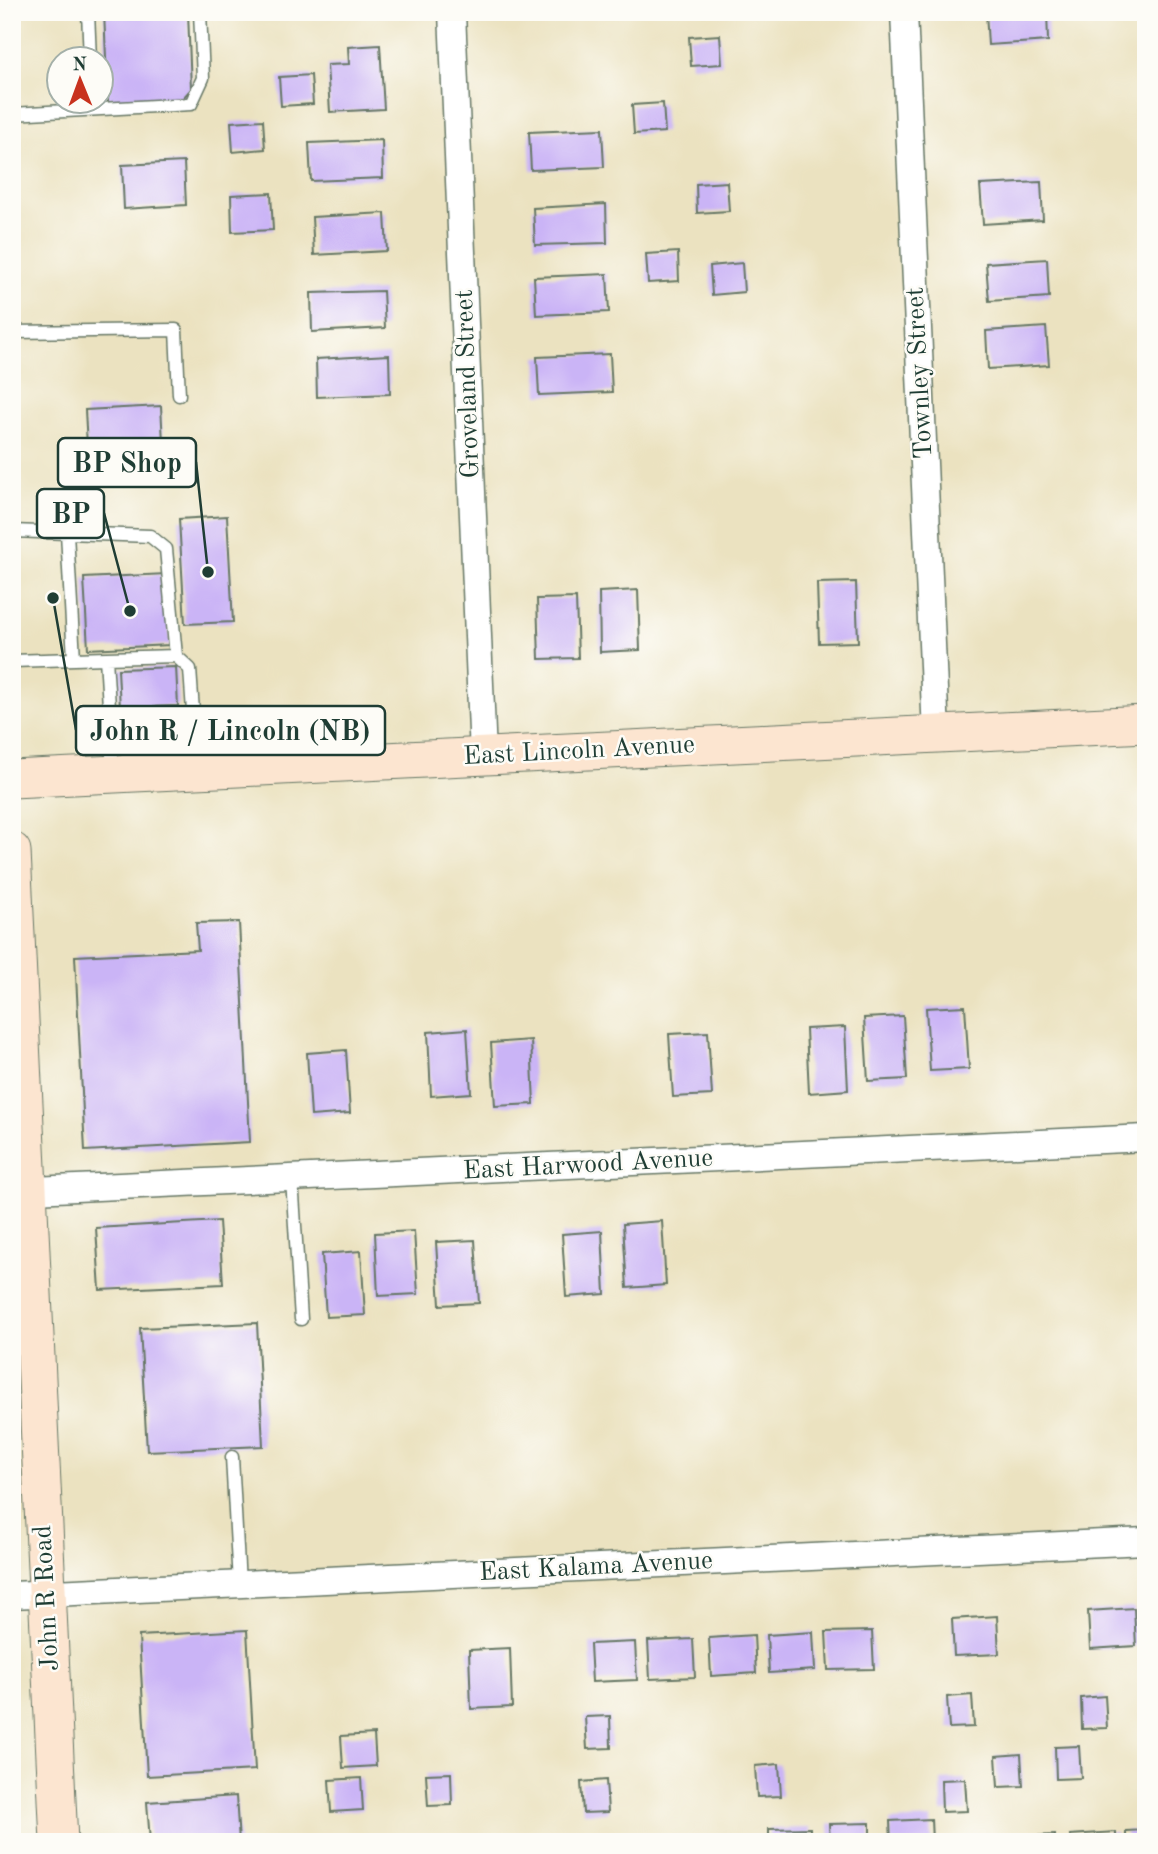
<svg xmlns="http://www.w3.org/2000/svg" width="1158" height="1854" viewBox="0 0 1158 1854" font-family="'Old Standard TT',serif">
	<rect width="100%" height="100%" fill="#fdfcf7"/>
	<filter id="ink" filterUnits="userSpaceOnUse"><feTurbulence type="fractalNoise" baseFrequency=".0143" numOctaves="2"/><feDisplacementMap in="SourceGraphic" scale="14" xChannelSelector="R" yChannelSelector="G"/><feConvolveMatrix kernelMatrix="1 2 1 2 8 2 1 2 1" color-interpolation-filters="sRGB"/></filter>
	<filter id="wash" filterUnits="userSpaceOnUse"><feTurbulence type="fractalNoise" baseFrequency=".00686" numOctaves="4" result="noise"/><feDisplacementMap in="SourceGraphic" scale="28" xChannelSelector="R" yChannelSelector="G"/><feGaussianBlur stdDeviation="1.57" result="paint"/><feColorMatrix in="noise" values="0 0 0 0 0 0 0 0 0 0 0 0 0 0 0 0 0 1.4 0 .05"/><feComposite in="paint" operator="in"/></filter>
	<g filter="url(#wash)">
		<rect width="100%" height="100%" fill="#ebe2c0"/>
		<g id="blocks">
			<path fill="#cab4f6" d="M104,12H188L191,89L182,99L108,103Z
				M986,12H1047L1048,41L988,45Z
				M720,35L722,64L691,66L689,37Z
				M380,45L384,109L330,112L327,65L349,64L348,47Z
				M311,75L313,104L281,106L279,77Z
				M663,103L665,132L634,134L632,105Z
				M263,120L265,149L233,152L231,122Z
				M602,129L604,167L531,170L529,132Z
				M382,140L383,178L311,181L309,143Z
				M184,162L186,205L124,209L122,165Z
				M727,182L729,211L697,213L696,184Z
				M1041,182L1043,220L983,224L980,185Z
				M271,193L273,230L232,232L231,195Z
				M606,204L607,243L535,245L533,208Z
				M385,213L387,251L314,255L312,217Z
				M678,252L679,281L648,283L646,254Z
				M1047,259L1049,297L989,301L986,263Z
				M742,263L744,292L712,295L710,266Z
				M607,274L609,312L536,315L534,277Z
				M383,291L385,328L312,332L311,293Z
				M1046,327L1049,365L988,369L986,331Z
				M610,354L612,392L539,395L537,357Z
				M389,355L390,394L317,397L316,359Z
				M161,406L165,478L89,483L85,410Z
				M227,516L233,622L185,624L179,519Z
				M166,574L170,645L88,649L84,578Z
				M856,582L858,642L819,643L817,583Z
				M638,590L640,650L600,652L599,592Z
				M576,598L578,658L539,659L537,599Z
				M176,667L178,706L120,708L118,669Z
				M239,922L250,1142L85,1151L75,956L198,950L196,923Z
				M965,1006L969,1069L930,1071L926,1008Z
				M903,1016L907,1079L868,1081L864,1018Z
				M845,1027L848,1090L809,1093L806,1029Z
				M467,1029L471,1093L431,1096L428,1032Z
				M708,1032L712,1095L673,1097L669,1034Z
				M531,1040L534,1104L495,1106L491,1043Z
				M346,1050L350,1113L311,1116L307,1053Z
				M219,1221L223,1284L100,1290L96,1228Z
				M662,1221L666,1285L627,1288L623,1224Z
				M414,1231L418,1294L378,1296L375,1233Z
				M602,1231L605,1294L566,1297L562,1234Z
				M475,1240L479,1303L440,1305L436,1242Z
				M361,1251L365,1315L326,1317L322,1254Z
				M257,1323L263,1446L147,1451L140,1328Z
				M1134,1608L1136,1646L1090,1649L1088,1611Z
				M997,1616L999,1654L954,1656L952,1619Z
				M247,1630L255,1770L147,1776L139,1636Z
				M872,1631L874,1669L828,1670L826,1632Z
				M813,1632L815,1670L769,1673L767,1635Z
				M754,1635L756,1673L711,1676L709,1638Z
				M693,1639L695,1677L650,1679L648,1641Z
				M635,1642L637,1680L592,1682L590,1644Z
				M510,1648L512,1707L471,1709L469,1650Z
				M972,1695L974,1727L949,1728L947,1697Z
				M1105,1696L1107,1728L1082,1729L1081,1698Z
				M610,1716L611,1748L587,1749L585,1717Z
				M374,1734L376,1766L343,1768L341,1736Z
				M1079,1746L1081,1778L1056,1779L1055,1747Z
				M1021,1754L1023,1786L998,1787L996,1756Z
				M779,1764L781,1796L757,1797L755,1766Z
				M451,1773L452,1805L428,1806L426,1774Z
				M361,1778L363,1810L331,1812L329,1780Z
				M965,1779L967,1811L942,1812L941,1780Z
				M606,1780L608,1812L583,1813L581,1782Z
				M236,1796L239,1842H150L147,1802Z
				M931,1819L932,1842H891L890,1821Z
				M870,1823V1842H830L829,1824Z
				M810,1828V1842H769V1829Z
				M1146,1830V1842H1126V1831Z
				M1116,1832V1842H1071L1070,1835Z
				M1055,1835V1842H1010L1009,1837Z"/>
		</g>
	</g>
	<g filter="url(#ink)">
		<use href="#blocks" fill-opacity="0" stroke="#667765" stroke-width="2"/>
		<g fill="none" stroke-linecap="round" stroke-linejoin="round">
			<defs>
				<path id="lane" d="M88,12L90,60
					M12,114L191,104L203,78L200,12
					M12,332L176,330L179,395
					M12,531L150,536L166,549L176,656
					M67,533L74,659
					M106,658L176,656L190,669L197,768
					M12,661L106,658L113,771
					M292,1179L301,1319
					M232,1457L239,1584"/>
				<path id="street" d="M452,12L483,756
					M904,12L936,734
					M12,1191L1146,1138
					M12,1595L1146,1541"/>
				<path id="secondary" d="M12,779L1146,724
					M12,851L59,1842"/>
			</defs>
			<use href="#lane" stroke="#667765" stroke-width="15"/>
			<use href="#street" stroke="#667765" stroke-width="29"/>
			<use href="#secondary" stroke="#667765" stroke-width="39"/>
			<use href="#lane" stroke="#fff" stroke-width="12"/>
			<use href="#street" stroke="#fff" stroke-width="26"/>
			<use href="#secondary" stroke="#fce5d0" stroke-width="37"/>
		</g>
	</g>
	<g text-anchor="middle" dominant-baseline="central" stroke-width="5" stroke-linejoin="round" paint-order="stroke">
		<g font-size="26" fill="#1f3d34" stroke="#fdfcf7">
			<text transform="translate(920 373) rotate(-93)">Townley Street</text>
			<text transform="translate(468 384) rotate(-92)">Groveland Street</text>
			<text transform="translate(579 751) rotate(-3)">East Lincoln Avenue</text>
			<text transform="translate(588 1165) rotate(-3)">East Harwood Avenue</text>
			<text transform="translate(596 1567) rotate(-3)">East Kalama Avenue</text>
			<text transform="translate(47 1598) rotate(-93)">John R Road</text>
		</g>
	</g>
	<path fill="none" stroke="#1f3d34" stroke-width="2.5" d="M208 572L196 462M130 611L104 513M53 598L76 730"/>
	<g fill="#1f3d34" stroke="#fdfcf7" stroke-width="2.5">
		<circle cx="208" cy="572" r="7"/>
		<circle cx="130" cy="611" r="7"/>
		<circle cx="53" cy="598" r="7"/>
	</g>
	<g fill="#fdfcf7" stroke="#1f3d34" stroke-width="2.5">
		<rect x="58" y="438" width="138" height="49" rx="7"/>
		<rect x="37" y="489" width="67" height="49" rx="7"/>
		<rect x="76" y="706" width="309" height="49" rx="7"/>
	</g>
	<g font-size="28" text-anchor="middle" font-weight="bold" fill="#1f3d34">
		<text x="127" y="472">BP Shop</text>
		<text x="71" y="523">BP</text>
		<text x="230" y="740">John R / Lincoln (NB)</text>
	</g>
	<rect width="1158" height="1854" fill="none" stroke="#fdfcf7" stroke-width="42"/>
	<g transform="translate(80 80) rotate(359)"><circle r="33" fill="#fdfcf7" stroke="#a4b0a9" stroke-width="2"/>
	<path d="M0-5L12 26L0 18L-12 26Z" fill="#c8321e"/>
	<text y="-10" font-size="19" font-weight="bold" text-anchor="middle" fill="#1f3d34">N</text>
	</g>
</svg>
